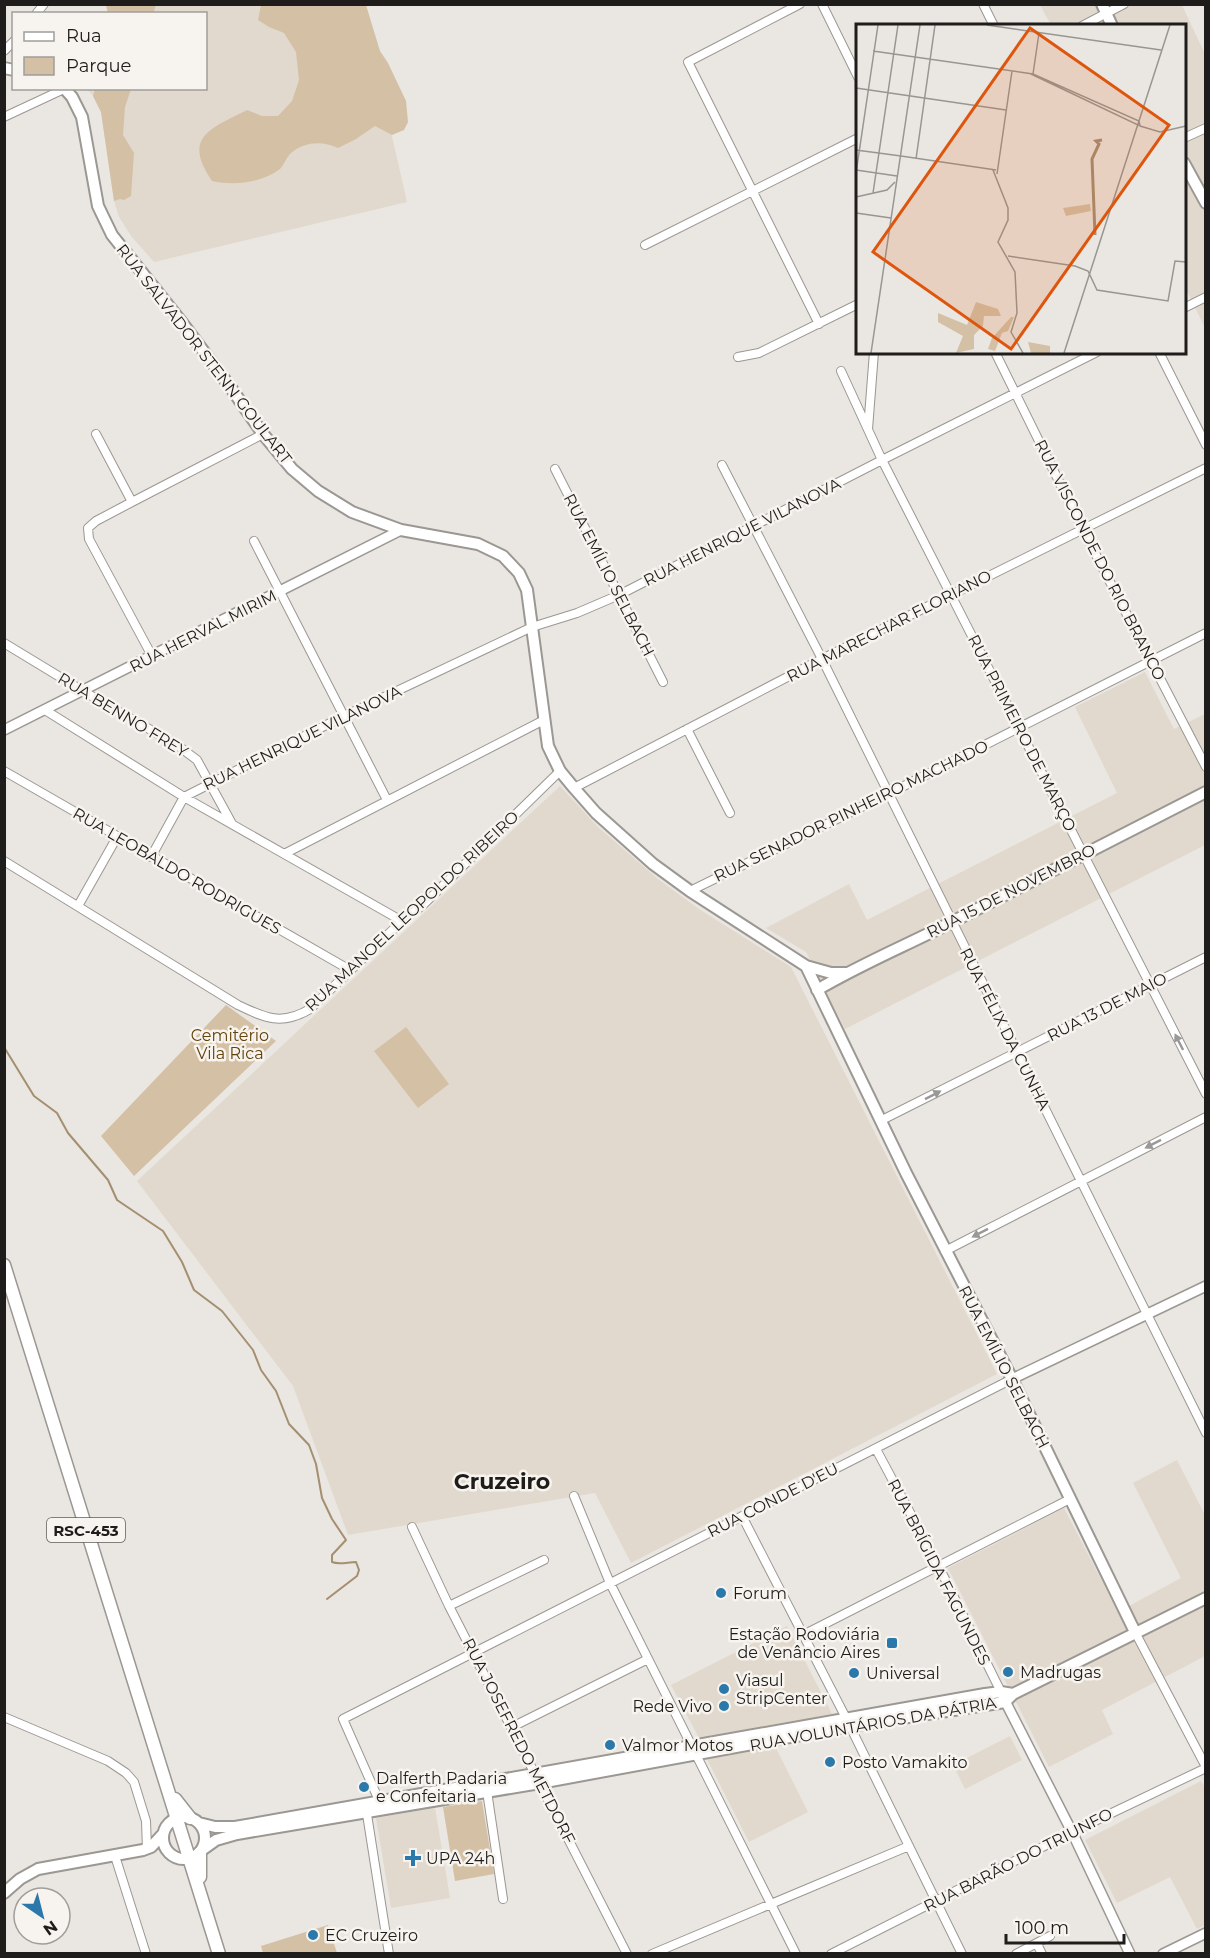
<svg xmlns="http://www.w3.org/2000/svg" width="1210" height="1958" viewBox="0 0 1210 1958" font-family="Montserrat,sans-serif">
	<rect width="100%" height="100%" fill="#eae6e1"/>
	<path fill="#e1d9cd" d="M106,5H362L407,202L154,262L131,236L119,217L114,201L101,112L93,96L87,89L206,88V14L108,13Z
		M1040,5H1182L1205,54V328L1185,287L1184,26L1051,25Z
		M1145,672L1174,729L1205,714V845L845,1029L806,952L766,928L849,884L867,920L1117,793L1075,707Z
		M560,786L598,827L658,879L699,909L791,967L997,1374L631,1563L595,1493L348,1535L293,1386L137,1181Z
		M1177,1460L1205,1515V1656L1102,1710L1113,1734L1049,1767L948,1568L1064,1508L1118,1612L1181,1578L1133,1483Z
		M787,1626L832,1714L699,1738L671,1685Z
		M1010,1736L1022,1760L965,1789L953,1765Z
		M775,1746L808,1812L749,1842L707,1759Z
		M1201,1781L1206,1789L1205,1925L1197,1929L1170,1877L1117,1903L1085,1840Z
		M435,1808L450,1898L391,1908L376,1818Z"/>
	<path fill="#d4c0a5" d="M106,5V4L156,5L153,14L108,13Z
		M261,5H366L380,51L388,63L406,101L408,122L404,130L392,135L375,126L356,139L338,148C322,141 305,141 290,154C286,158 284,165 280,169C261,183 234,186 212,181C182,137 210,129 247,110L262,116H278L292,101L299,80L296,52L284,33L269,27L258,20Z
		M95,89H131L125,107L123,135L134,153L131,196L124,200L120,199L114,201L101,112L93,96Z
		M226,1005L276,1041L134,1176L101,1136Z
		M406,1027L449,1084L418,1108L374,1051Z
		M482,1801L494,1874L455,1881L443,1807Z
		M328,1925L337,1953H263L261,1946Z"/>
	<g fill="none" stroke-linecap="round" stroke-linejoin="round">
		<path stroke="#a48f71" stroke-width="2" d="M4,1047L34,1096L57,1113L68,1133L108,1180L117,1200L163,1231L182,1262L194,1290L222,1311L253,1350L261,1370L276,1391L289,1424L309,1445L316,1464L322,1498L332,1519L346,1540L332,1555V1562C339,1565 348,1562 356,1562L359,1570L357,1576L327,1599"/>
		<defs>
			<path id="minor" d="M800,4L688,62L819,324
				M822,4L858,77
				M983,4L994,26
				M36,14L44,4
				M1082,26L1124,4
				M4,51L14,41
				M4,117L64,89
				M1184,138L1206,128
				M645,245L858,138
				M1184,308L1206,297
				M995,352L1082,528L1206,767
				M1159,352L1206,445
				M738,357L759,353L858,304
				M841,371L882,460L1206,1094
				M868,429L874,352
				M96,434L132,502
				M722,465L822,659L1206,1433
				M555,469L663,682
				M254,541L387,800
				M4,643L83,691L177,745L197,760L231,822
				M152,656L89,539L88,528L96,521L132,502L263,434
				M45,710L184,797L402,921
				M687,729L730,813
				M4,771L350,970
				M574,788L822,659L1206,468
				M284,854L544,720
				M151,857L184,797L344,716L532,627L577,613L619,595L882,460L1097,352
				M4,861L238,1005C265,1018 282,1026 310,1009L402,921L424,904L560,771
				M690,891L888,794L1206,633
				M78,906L117,837
				M880,1121L1206,957
				M945,1251L1206,1117
				M876,1449L938,1565L1001,1692
				M574,1496L610,1583L796,1954
				M742,1516L846,1718L962,1954
				M412,1527L449,1606L627,1954
				M449,1606L544,1560
				M1135,1632L1206,1767
				M803,1635L1070,1499
				M4,1717L108,1761L126,1773L134,1782L146,1821L147,1849
				M512,1727L648,1659
				M487,1791L503,1899
				M381,1805L343,1719L1012,1379
				M366,1808L389,1954
				M115,1856L146,1954
				M1037,1944L1042,1954
				M652,1954L909,1846
				M831,1954L1072,1832L1206,1768
				M1016,1954L1050,1936"/>
			<path id="tertiary" d="M4,730L401,530
				M1012,1379L1206,1286
				M1003,1697L1072,1832L1130,1954
				M1163,1954L1206,1933"/>
			<path id="secondary" d="M1102,4L1112,26
				M4,68L14,70
				M64,88L72,97L82,117L98,206L112,235L180,320L231,388L263,434L292,469L318,491L352,512L401,530L478,544L503,556L519,573L527,590L548,746L560,771L574,788L596,813L653,864L690,891L806,966L831,973H846
				M1184,163L1206,203
				M806,966L906,1173L1012,1379L1135,1632
				M817,990C861,964 907,945 952,922C1037,879 1121,835 1206,792
				M163 1838a21 21 0 1 1 42 0a21 21 0 1 1-42 0Z
				M199,1823L215,1827H235L985,1694L1001,1692L1013,1694
				M202,1850L216,1840L237,1834L540,1783L850,1726L1005,1702L1013,1694L1206,1598
				M4,1893L20,1879L38,1869L143,1850L151,1847L163,1834"/>
			<path id="trunk" d="M4,1265C75,1495 148,1724 219,1954
				M175,1799L190,1818
				M200,1853V1877"/>
		</defs>
		<use href="#minor" stroke="#9b9792" stroke-width="10"/>
		<use href="#tertiary" stroke="#9b9792" stroke-width="12"/>
		<use href="#secondary" stroke="#9b9792" stroke-width="14"/>
		<use href="#trunk" stroke="#9b9792" stroke-width="15"/>
		<use href="#minor" stroke="#fff" stroke-width="8"/>
		<use href="#tertiary" stroke="#fff" stroke-width="9"/>
		<use href="#secondary" stroke="#fff" stroke-width="10"/>
		<use href="#trunk" stroke="#fff" stroke-width="12"/>
	</g>
	<defs><path id="oneway-solid" d="M-6-.8H1V-3.2L6.5 0L1 3.2V.8H-6Z" transform="scale(1.5)"/></defs>
	<g fill="#9a9998">
		<use href="#oneway-solid" transform="translate(1179 1042) rotate(-117)"/>
		<use href="#oneway-solid" transform="translate(933 1095) rotate(-27)"/>
		<use href="#oneway-solid" transform="translate(1153 1144) rotate(153)"/>
		<use href="#oneway-solid" transform="translate(980 1233) rotate(153)"/>
	</g>
	<g fill="#2b78aa" stroke="#f7f3ee" stroke-width="2">
		<circle cx="721" cy="1593" r="6"/>
		<rect x="886" y="1637" width="12" height="12" rx="3"/>
		<circle cx="1008" cy="1672" r="6"/>
		<circle cx="854" cy="1673" r="6"/>
		<circle cx="724" cy="1689" r="6"/>
		<circle cx="724" cy="1706" r="6"/>
		<circle cx="610" cy="1745" r="6"/>
		<circle cx="830" cy="1762" r="6"/>
		<circle cx="364" cy="1787" r="6"/>
		<path d="M410 1849h6v6h6v6h-6v6h-6v-6h-6v-6h6z"/>
		<circle cx="313" cy="1935" r="6"/>
	</g>
	<g text-anchor="middle" dominant-baseline="central" stroke-width="5" stroke-linejoin="round" paint-order="stroke">
		<rect fill="#f7f3ee" stroke="#5f5d5a" stroke-width="1.5" x="47" y="1518" width="78" height="24" rx="4.5"/>
		<g font-size="15" font-weight="bold" fill="#1e1d1b">
			<text x="86" y="1530">RSC-453</text>
		</g>
		<g font-size="16" fill="#1e1d1b" stroke="#f7f3ee">
			<text transform="translate(204 354) rotate(52)">RUA SALVADOR STENN GOULART</text>
			<text transform="translate(742 532) rotate(-27)">RUA HENRIQUE VILANOVA</text>
			<text transform="translate(1100 560) rotate(63)">RUA VISCONDE DO RIO BRANCO</text>
			<text transform="translate(609 575) rotate(63)">RUA EMÍLIO SELBACH</text>
			<text transform="translate(889 626) rotate(-27)">RUA MARECHAR FLORIANO</text>
			<text transform="translate(203 631) rotate(-27)">RUA HERVAL MIRIM</text>
			<text transform="translate(123 715) rotate(31)">RUA BENNO FREY</text>
			<text transform="translate(1022 733) rotate(63)">RUA PRIMEIRO DE MARÇO</text>
			<text transform="translate(302 738) rotate(-26)">RUA HENRIQUE VILANOVA</text>
			<text transform="translate(851 811) rotate(-26)">RUA SENADOR PINHEIRO MACHADO</text>
			<text transform="translate(177 871) rotate(30)">RUA LEOBALDO RODRIGUES</text>
			<text transform="translate(1011 891) rotate(-27)">RUA 15 DE NOVEMBRO</text>
			<text transform="translate(412 911) rotate(-43)">RUA MANOEL LEOPOLDO RIBEIRO</text>
			<text transform="translate(1107 1007) rotate(-27)">RUA 13 DE MAIO</text>
			<text transform="translate(1005 1029) rotate(63)">RUA FÉLIX DA CUNHA</text>
			<text transform="translate(1004 1367) rotate(63)">RUA EMÍLIO SELBACH</text>
			<text transform="translate(773 1500) rotate(-27)">RUA CONDE D'EU</text>
			<text transform="translate(939 1572) rotate(63)">RUA BRÍGIDA FAGUNDES</text>
			<text transform="translate(873 1724) rotate(-10)">RUA VOLUNTÁRIOS DA PÁTRIA</text>
			<text transform="translate(519 1741) rotate(63)">RUA JOSEFREDO METDORF</text>
			<text transform="translate(1018 1860) rotate(-27)">RUA BARÃO DO TRIUNFO</text>
		</g>
		<g font-size="16" fill="#62430b" stroke="#f7f3ee">
			<text x="230" y="1035">Cemitério<tspan x="230" dy="18">Vila Rica</tspan></text>
		</g>
		<g font-size="16" fill="#1e1d1b" stroke="#f7f3ee" text-anchor="start">
			<text x="733" y="1593">Forum</text>
			<text x="880" y="1634" text-anchor="end">Estação Rodoviária<tspan x="880" dy="18">de Venâncio Aires</tspan></text>
			<text x="1020" y="1672">Madrugas</text>
			<text x="866" y="1673">Universal</text>
			<text x="736" y="1680">Viasul<tspan x="736" dy="18">StripCenter</tspan></text>
			<text x="712" y="1706" text-anchor="end">Rede Vivo</text>
			<text x="622" y="1745">Valmor Motos</text>
			<text x="842" y="1762">Posto Vamakito</text>
			<text x="376" y="1778">Dalferth Padaria<tspan x="376" dy="18">e Confeitaria</tspan></text>
			<text x="426" y="1858">UPA 24h</text>
			<text x="325" y="1935">EC Cruzeiro</text>
		</g>
		<g font-size="22" font-weight="bold" fill="#1e1d1b" stroke="#f7f3ee">
			<text x="502" y="1481">Cruzeiro</text>
		</g>
	</g>
	<g transform="translate(856 24)">
		<rect width="330" height="330" fill="#eae6e1"/>
		<path d="M234,180L235,187L210,192L207,184ZM120,278L142,285L145,292H128L127,302L118,311V325L100,329L107,312L82,298V289L111,301ZM155,293H158L152,307L146,309L139,327L132,325L136,314ZM172,318L194,322V329H175Z" fill="#d4c0a5"/>
		<path fill="none" stroke="#a48f71" stroke-width="3" d="M239,211L236,135L243,120L240,117L246,116"/>
		<path fill="none" stroke="#989692" stroke-width="1.5" d="M131,1L305,26M17,27L177,50L283,97L284,102L175,50M177,50L183,9M0,64L150,86M284,102L304,108L330,102M0,126L45,132M45,132L140,146M60,135L79,1M0,146L41,152M137,146L152,184V196L142,218L159,248L161,289L155,308L167,329M0,149L22,1M141,150L156,47M17,169L42,1M0,173L31,166L39,158M0,189L35,194M152,232L219,242L232,247L241,266L312,277L319,237L330,238M15,329L64,1M208,329L314,1"/>
		<path fill="#de560d" fill-opacity="0.15" stroke="#de560d" stroke-width="3" d="M174,4L313,101L155,325L17,228Z"/>
		<rect width="330" height="330" fill="none" stroke="#1e1d1b" stroke-width="3"/>
	</g>
	<rect width="1210" height="1958" fill="none" stroke="#1e1d1b" stroke-width="12"/>
	<rect x="12" y="12" width="195" height="78" fill="#f7f3ee" stroke="#a09d9a" stroke-width="1.5"/>
	<rect x="24" y="32" width="30" height="9" fill="#ffffff" stroke="#a09d9a" stroke-width="1.5"/>
	<text x="66" y="42" font-size="18" fill="#1e1d1b">Rua</text>
	<rect x="24" y="57" width="30" height="18" fill="#d4c0a5" stroke="#a09d9a" stroke-width="1.5"/>
	<text x="66" y="72" font-size="18" fill="#1e1d1b">Parque</text>
	<g transform="translate(42 1916) rotate(145)"><circle r="28" fill="#f7f3ee" stroke="#a09d9a" stroke-width="1.5"/>
	<path d="M0-4.5L10 22L0 15L-10 22Z" fill="#2b78aa"/>
	<text y="-9" font-size="16" font-weight="bold" text-anchor="middle" fill="#1e1d1b">N</text>
	</g>
	<path d="M1006 1934v9h118v-9" fill="none" stroke="#1e1d1b" stroke-width="3"/>
	<text x="1015" y="1934" font-size="18" fill="#1e1d1b" stroke="#f7f3ee" stroke-width="4.5" paint-order="stroke">100 m</text>
</svg>
